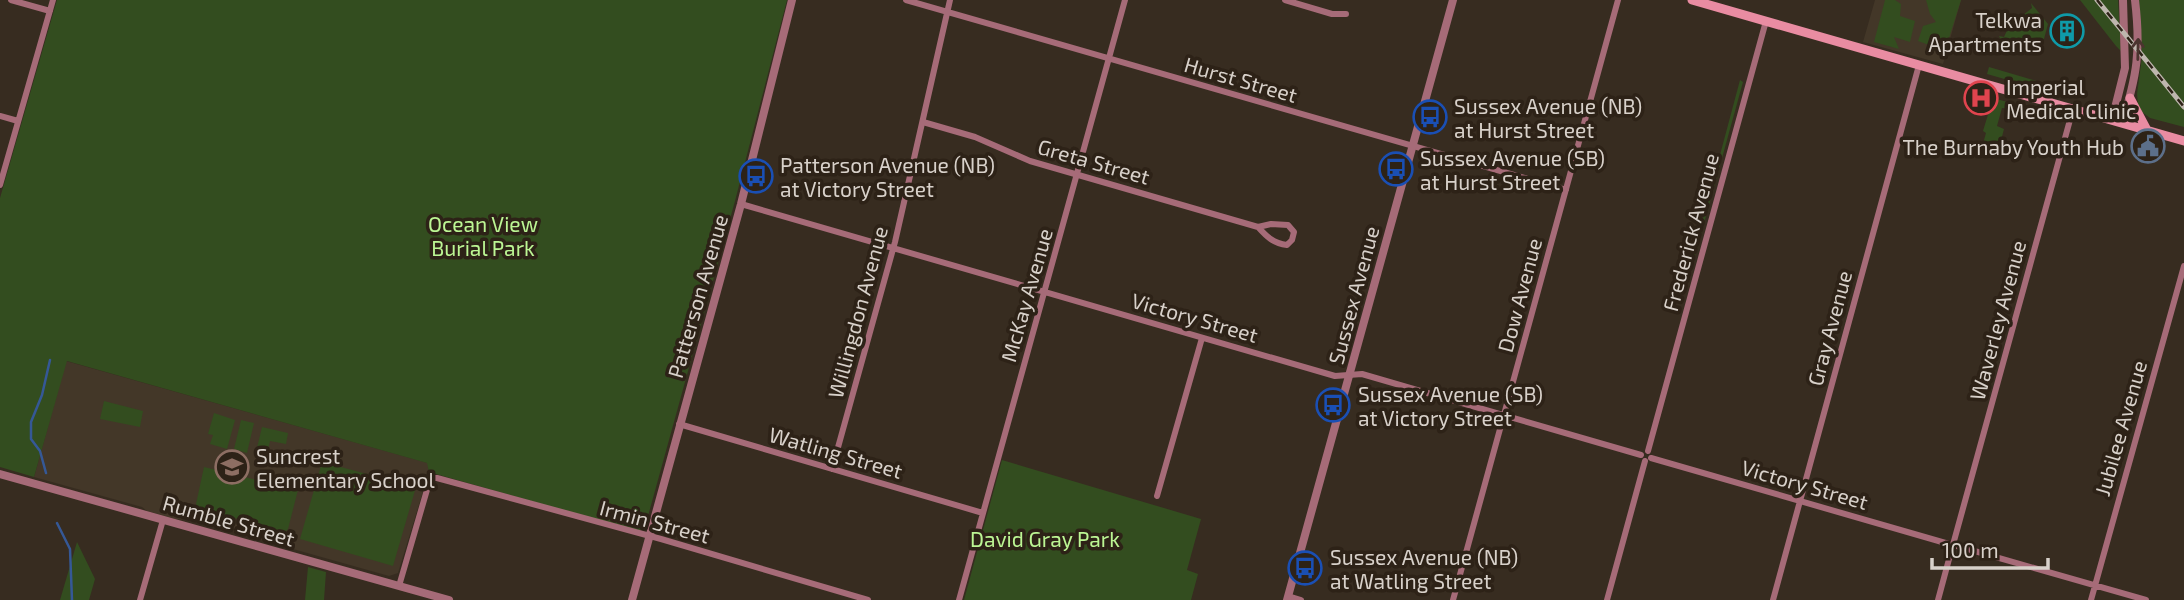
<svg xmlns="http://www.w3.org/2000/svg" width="2184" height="600" viewBox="0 0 2184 600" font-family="'Exo 2',sans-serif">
	<rect width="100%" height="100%" fill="#372c20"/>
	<path fill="#433728" d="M1875,0H1961L1943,64L1863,42Z
		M66,361L428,463L429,472L398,573L389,576L190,520L175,519L147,511L142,507L34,477Z"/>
	<path fill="#334d1f" d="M57,0H787L735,201L645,527L638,531L633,530L429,472L427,463L67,361L34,477L0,467V198Z
		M1885,0H1895L1901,4L1900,16L1915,21L1910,42L1894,37L1899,49L1874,42Z
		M1926,0H1961L1945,51L1918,41L1923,26L1936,22L1930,14Z
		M2080,0H2118L2121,51L2116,46Z
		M2139,0H2184V127L2150,118L2142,112L2138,104L2137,94L2142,57Z
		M2031,3L2048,24L2044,39L2030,49L2000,38L1999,36L2004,37L2009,26L2032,8Z
		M1989,67L2043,83L2039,89L1987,74Z
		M1740,80L1743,82L1695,256H1693Z
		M1993,98L2011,103L2010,109L2002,108L1997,126L2004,129L1998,152L1982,147L1986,133L1983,131Z
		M104,401L143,411L140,427L100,419Z
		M214,413L235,420L227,449L210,444L213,435L208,434Z
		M241,420L254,423L247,453L234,449Z
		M262,427L288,433L286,444L270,441L267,455L256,452Z
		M1002,460L1201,519L1187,570L1198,574L1191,600H964Z
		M322,462L416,487L393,566L300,539Z
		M204,467L298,490L288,529L285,532L198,508L196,504Z
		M77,542L95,579L89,600H60Z
		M308,567L326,572L324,600H305Z"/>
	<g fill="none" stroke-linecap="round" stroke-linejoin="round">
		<path stroke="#355896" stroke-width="2.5" d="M46,473L40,451L31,439V422L42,395L50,360
			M57,523L70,549L72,600"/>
		<path stroke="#a66b78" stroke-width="6" d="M11,0L50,11
			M906,0L1566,190
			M1285,0L1332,14H1346
			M0,116L18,121
			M923,122L975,137L1030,161L1258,227C1267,237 1273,243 1287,245L1292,240L1294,232L1288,225L1271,224L1258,227
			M0,185L53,0
			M741,204L1335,376L1362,374L1641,455
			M679,424L983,513
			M1648,451L1766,21
			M1651,458L1949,544
			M832,469L895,242L950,0
			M1157,496L1202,338
			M1954,541L2073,109
			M1957,546L2146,600
			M399,586L429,483L432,478H437L661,539L868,600
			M1288,596L1301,600
			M140,600L163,520
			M959,600L1125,0
			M1453,600L1618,0
			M1607,600L1645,461
			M1773,600L1919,65
			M1938,600L1952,548
			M2091,600L2184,266"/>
		<path stroke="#a66b78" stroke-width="8" d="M2112,120L2125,68L2123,0
			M2122,123C2137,76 2141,50 2135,0
			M0,474L449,600
			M632,600L741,204L792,0
			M1287,600L1453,0"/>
		<path stroke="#e98ca2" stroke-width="9" d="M1692,0L2184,141
			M2130,98L2147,130"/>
		<defs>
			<path id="rail" d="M2097,0L2184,107"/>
		</defs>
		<use href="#rail" stroke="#beb6ae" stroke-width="5"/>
		<use href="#rail" stroke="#2d2217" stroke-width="2.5" stroke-dasharray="8" stroke-linecap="butt"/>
	</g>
	<defs><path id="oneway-shaft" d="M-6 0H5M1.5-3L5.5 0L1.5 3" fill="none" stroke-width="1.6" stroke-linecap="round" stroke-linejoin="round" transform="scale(1.75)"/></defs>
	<use stroke="#4b342f" href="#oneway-shaft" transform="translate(2138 49) rotate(-89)"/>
	<defs>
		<symbol id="building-ring" viewBox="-11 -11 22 22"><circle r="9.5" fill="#2d2217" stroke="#0f9aa8" stroke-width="1.5"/><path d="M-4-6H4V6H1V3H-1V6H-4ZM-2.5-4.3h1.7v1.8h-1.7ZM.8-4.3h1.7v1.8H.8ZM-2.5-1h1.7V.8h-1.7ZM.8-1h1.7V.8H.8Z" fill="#0f9aa8"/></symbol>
		<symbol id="hospital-ring" viewBox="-11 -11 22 22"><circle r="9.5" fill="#2d2217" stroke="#e0444e" stroke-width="1.5"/><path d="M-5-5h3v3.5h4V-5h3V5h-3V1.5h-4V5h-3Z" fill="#e0444e"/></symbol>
		<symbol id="bus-ring" viewBox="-11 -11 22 22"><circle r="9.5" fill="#2d2217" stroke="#1a4fb4" stroke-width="1.5"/><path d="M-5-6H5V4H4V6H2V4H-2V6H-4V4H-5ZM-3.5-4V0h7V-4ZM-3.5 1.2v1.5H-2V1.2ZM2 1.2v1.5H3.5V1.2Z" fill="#1a4fb4"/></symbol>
		<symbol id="civic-ring" viewBox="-11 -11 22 22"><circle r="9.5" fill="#2d2217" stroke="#5c6f8a" stroke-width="1.5"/><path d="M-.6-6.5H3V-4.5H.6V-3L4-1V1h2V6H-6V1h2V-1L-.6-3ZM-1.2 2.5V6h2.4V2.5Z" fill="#5c6f8a"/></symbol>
		<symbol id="school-ring" viewBox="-11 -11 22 22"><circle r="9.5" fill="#2d2217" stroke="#8d6e63" stroke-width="1.5"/><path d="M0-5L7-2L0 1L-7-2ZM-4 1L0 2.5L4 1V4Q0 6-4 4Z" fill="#8d6e63"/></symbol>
	</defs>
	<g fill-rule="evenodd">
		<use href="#building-ring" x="2048" y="12" width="38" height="38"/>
		<use href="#hospital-ring" x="1962" y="79" width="38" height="38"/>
		<use href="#bus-ring" x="1411" y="98" width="38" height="38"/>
		<use href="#civic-ring" x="2129" y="127" width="38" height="38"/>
		<use href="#bus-ring" x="1377" y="150" width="38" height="38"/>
		<use href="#bus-ring" x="737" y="157" width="38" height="38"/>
		<use href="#bus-ring" x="1314" y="386" width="38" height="38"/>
		<use href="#school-ring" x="213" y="448" width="38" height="38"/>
		<use href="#bus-ring" x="1286" y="549" width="38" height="38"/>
	</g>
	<g text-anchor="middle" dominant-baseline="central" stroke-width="7" stroke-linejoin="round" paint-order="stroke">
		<g font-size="21" fill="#d8d1ca" stroke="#2d2217" text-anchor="start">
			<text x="2042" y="19" text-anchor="end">Telkwa<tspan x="2042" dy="24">Apartments</tspan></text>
			<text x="2006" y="86">Imperial<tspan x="2006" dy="24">Medical Clinic</tspan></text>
			<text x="1454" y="105">Sussex Avenue (NB)<tspan x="1454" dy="24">at Hurst Street</tspan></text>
			<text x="2124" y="146" text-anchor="end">The Burnaby Youth Hub</text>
			<text x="1420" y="157">Sussex Avenue (SB)<tspan x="1420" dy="24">at Hurst Street</tspan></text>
			<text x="780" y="164">Patterson Avenue (NB)<tspan x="780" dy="24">at Victory Street</tspan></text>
			<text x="1358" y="393">Sussex Avenue (SB)<tspan x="1358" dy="24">at Victory Street</tspan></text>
			<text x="256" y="455">Suncrest<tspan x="256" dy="24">Elementary School</tspan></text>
			<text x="1330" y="556">Sussex Avenue (NB)<tspan x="1330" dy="24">at Watling Street</tspan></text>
		</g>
		<g font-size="21" fill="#d8d1ca" stroke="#2d2217">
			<text transform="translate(1241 79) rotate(16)">Hurst Street</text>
			<text transform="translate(1094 161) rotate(16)">Greta Street</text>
			<text transform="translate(1690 232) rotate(-75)">Frederick Avenue</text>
			<text transform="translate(1026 295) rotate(-74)">McKay Avenue</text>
			<text transform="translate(1353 295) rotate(-75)">Sussex Avenue</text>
			<text transform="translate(1519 295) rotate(-75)">Dow Avenue</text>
			<text transform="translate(697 296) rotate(-74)">Patterson Avenue</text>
			<text transform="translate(857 312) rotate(-75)">Willingdon Avenue</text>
			<text transform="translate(1195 317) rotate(16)">Victory Street</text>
			<text transform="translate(1997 320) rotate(-75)">Waverley Avenue</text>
			<text transform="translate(1829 328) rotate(-75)">Gray Avenue</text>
			<text transform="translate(2120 428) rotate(-74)">Jubilee Avenue</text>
			<text transform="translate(836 452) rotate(16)">Watling Street</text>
			<text transform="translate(1805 484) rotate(16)">Victory Street</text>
			<text transform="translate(229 520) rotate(16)">Rumble Street</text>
			<text transform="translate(655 521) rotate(15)">Irmin Street</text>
		</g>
		<g font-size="21" fill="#bcf694" stroke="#2d2217">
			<text x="483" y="223">Ocean View<tspan x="483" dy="24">Burial Park</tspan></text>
			<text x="1045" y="538">David Gray Park</text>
		</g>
	</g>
	<path d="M1932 558v10h116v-10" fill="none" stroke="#d8d1ca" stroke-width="3.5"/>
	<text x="1942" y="558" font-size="21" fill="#d8d1ca" stroke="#2d2217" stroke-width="5" paint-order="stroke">100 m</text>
</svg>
